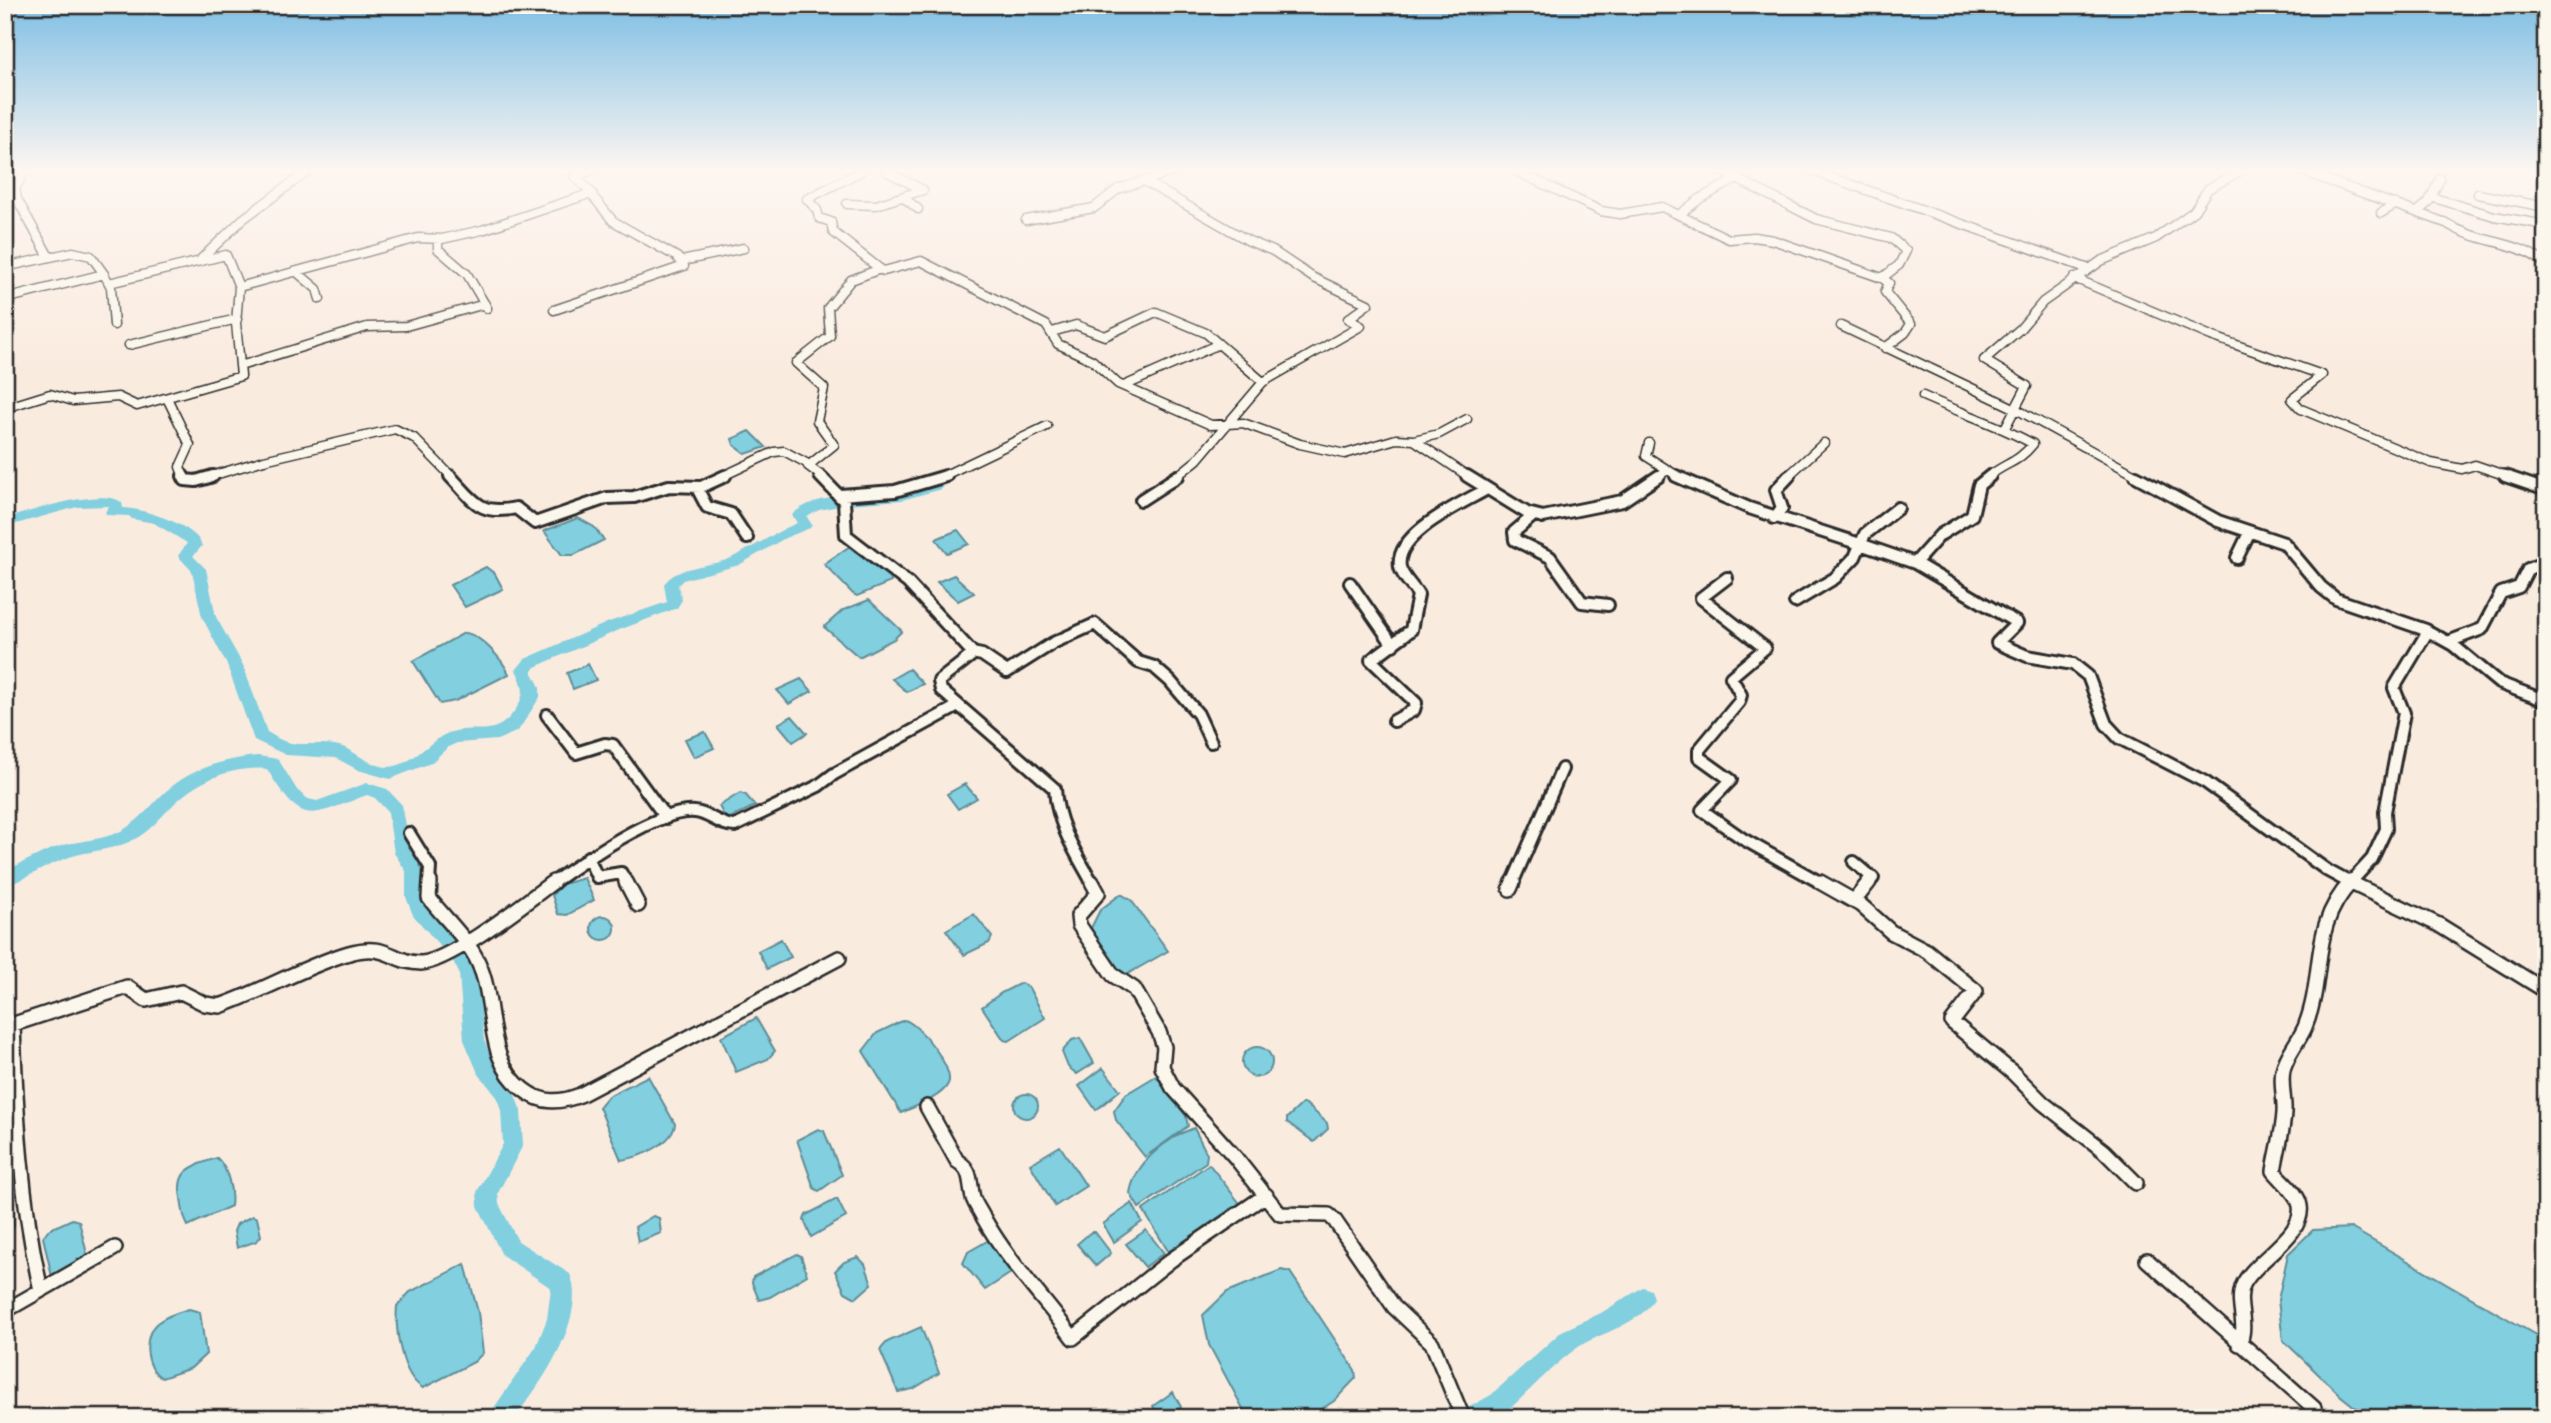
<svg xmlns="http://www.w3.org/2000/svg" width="2551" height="1423" viewBox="0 0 2551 1423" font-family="Caveat,sans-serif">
	<rect width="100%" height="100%" fill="#faebdf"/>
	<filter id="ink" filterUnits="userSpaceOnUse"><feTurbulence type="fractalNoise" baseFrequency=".0143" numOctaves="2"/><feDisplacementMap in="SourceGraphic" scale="14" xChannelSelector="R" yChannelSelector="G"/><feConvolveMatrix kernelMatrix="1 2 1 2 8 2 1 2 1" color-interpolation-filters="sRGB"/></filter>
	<g filter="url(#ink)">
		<path fill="#81cfdf" stroke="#5f8d97" stroke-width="2" d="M750,431L766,447L746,454L734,445L732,439Z
			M578,518L594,527L604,540L574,555H562L544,531Z
			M958,530L969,544L947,553L936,539Z
			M850,546L890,576L891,582L857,596L853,594L824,564Z
			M486,567L495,574L503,589L465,607L450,585Z
			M954,575L974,593L958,601L937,582Z
			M869,600L902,631L894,639L859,657L824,627L843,610Z
			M464,633C479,633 503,660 509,674L455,701L440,704L413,661Z
			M588,664L596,680L573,689L567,673Z
			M909,669L923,684L907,692L892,679Z
			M801,679L812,691L789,704L777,690Z
			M792,716L807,733L793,742L778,724Z
			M705,732L714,748L694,757L685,739Z
			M965,784L977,798L958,809L947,794Z
			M740,793L746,795L755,806L726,820L719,806Z
			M584,878L594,900L567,915L558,914L552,895L563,884Z
			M1121,894L1131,900L1168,951L1124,976L1099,946L1091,928L1100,910Z
			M974,914L992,937L989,943L964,955L946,930Z
			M591 928a12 12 0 1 1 24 0a12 12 0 1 1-24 0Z
			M781,939L791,957L767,969L758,951Z
			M1021,983L1029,988L1045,1018L1009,1041L1004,1040L982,1007L1001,993Z
			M756,1018L775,1051L768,1059L736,1072L721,1037Z
			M904,1020C918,1022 956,1070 948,1084C941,1098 915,1106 901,1113L863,1051L877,1033Z
			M1080,1038L1094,1063L1077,1074L1068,1067L1062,1052L1072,1040Z
			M1242 1062a15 15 0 1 1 30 0a15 15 0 1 1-30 0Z
			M1103,1068L1120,1090L1096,1110L1079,1086Z
			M648,1076L675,1124C673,1144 639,1158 621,1160L599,1107L608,1096Z
			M1156,1076L1186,1116L1188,1126L1145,1157L1116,1120L1114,1111L1126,1094Z
			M1014 1106a12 12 0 1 1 24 0a12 12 0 1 1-24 0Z
			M1302,1104H1306L1327,1123L1328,1129L1314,1142L1287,1122V1118Z
			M1194,1128L1207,1154L1206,1162L1139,1208L1130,1193C1135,1163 1166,1138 1194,1128Z
			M818,1129L824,1131L842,1175L819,1191L814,1188L797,1140Z
			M1060,1146L1086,1186L1055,1206L1030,1164Z
			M5,1148L13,1187L14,1226L5,1237Z
			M217,1158C228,1168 233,1191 231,1206L188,1226C183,1217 182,1208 181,1198C175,1169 193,1166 217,1158Z
			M1209,1164L1242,1206L1178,1250L1168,1251L1143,1210Z
			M837,1199L846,1217L811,1237L804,1220L806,1215Z
			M1132,1203L1142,1222L1114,1242L1103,1224Z
			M252,1216L257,1218L261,1236L257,1241L237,1248L234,1231L237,1224Z
			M653,1216L659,1218L661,1233L638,1242L635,1227Z
			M72,1219L79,1221L88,1258L52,1277L43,1237L48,1230Z
			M2351,1228L2546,1341V1418H2369L2341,1396L2283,1340L2278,1300L2288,1254L2313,1230Z
			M1146,1230L1164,1253L1145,1267L1126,1244Z
			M1091,1232H1095L1111,1253L1096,1266L1077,1244Z
			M989,1240L1011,1273L985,1290L963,1263L968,1252Z
			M797,1254L801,1256L807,1275L770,1297L759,1300L752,1283L753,1277Z
			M858,1257L865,1264L872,1284L856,1298L845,1292L835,1271L844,1262Z
			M465,1264L478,1312L483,1353L474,1362L423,1388C401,1376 395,1329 397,1306L410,1292Z
			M1281,1270L1290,1272L1355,1370L1356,1378L1334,1401L1308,1418H1248L1209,1345L1203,1315L1227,1292Z
			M189,1309L200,1312L206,1354L191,1368L162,1378C145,1369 142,1336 157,1323C166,1316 178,1312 189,1309Z
			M921,1327L939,1373L913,1389L898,1392L880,1350L887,1342Z
			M1173,1392L1181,1407L1169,1418H1159L1153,1406Z"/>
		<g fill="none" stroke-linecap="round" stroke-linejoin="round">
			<path fill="#81cfdf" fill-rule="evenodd" d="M936,482L943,486L941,489L902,500L849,504L819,510L807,517L812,525L810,528L785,538L739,565L683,580L678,585L682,600L677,608L619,630L535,667L532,671L540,687V697L518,731L497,740L457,743L448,747L431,763L390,779L358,770L336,758L286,755L254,740L227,665L202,617L192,571L178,556L187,543L154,523L132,519L129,516L107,515L105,512L109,506L77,507L5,527V519C28,512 104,486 122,503L123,508C141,508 197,525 202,546L193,556L206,569L216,617L243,665L267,732C274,736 283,742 291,743C308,746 329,741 345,748C358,754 373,767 389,767C412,765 426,744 444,735C474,721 493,743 516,709C526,693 524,687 516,670L525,659L609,622L667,602L664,584C678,565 708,567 729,559C752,549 773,533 797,523L792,515C816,491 872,496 904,491C915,489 925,485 936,482Z
				M258,756L278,759L297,790L308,799L317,801L367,783L387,789L402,805L411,851L424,870V897L427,907L465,951L477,973L484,1040L493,1062L512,1087L521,1111L523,1145L498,1193L499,1204L518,1241L570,1274C588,1317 540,1386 514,1418H487L536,1347L547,1319L551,1288L502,1255L478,1206L477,1192L503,1144L501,1111L497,1097L478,1073L464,1040L459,973L453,961L413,915L406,897V871L394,853L388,812L375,798L367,795C308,817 303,828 267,769C231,766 196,781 171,807C159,819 150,831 135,839C113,851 87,850 64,859C43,867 26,879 5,886V871C25,862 43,851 64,845C83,840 103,840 121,831C138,822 148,809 161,796C187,770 222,759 258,756Z
				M1643,1287L1651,1290L1654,1298C1643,1324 1598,1333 1577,1348C1552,1366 1530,1391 1507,1411L1495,1418H1460L1464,1410L1491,1395L1562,1331L1601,1313Z"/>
			<defs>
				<path id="minor-far2" d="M25,171L15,189L17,199L48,255
					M1516,171L1601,211L1620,214L1662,207L1729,239L1754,237L1773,240L1882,278L1889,283L1885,292L1911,324L1905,333L1885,348
					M1721,171L1816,219L1891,238L1906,251L1899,265L1882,278
					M1813,171L2089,269
					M2302,171L2446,223C2480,245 2514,238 2546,264
					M1144,181L1249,241L1273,251L1312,277L1368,304L1348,319L1361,326L1263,382L1197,460L1176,477
					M2478,194L2546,207
					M903,197L918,209
					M2431,197L2494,216L2546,225
					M847,204L876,205L923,190L886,171
					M2417,212L2428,203L2440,179
					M2381,213L2396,204
					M1680,214L1701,198L1738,178
					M1026,220L1094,208L1118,189L1175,171
					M438,239V249L467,274L487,308
					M201,259L243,219L308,171
					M682,261L744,248
					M5,267L73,252L91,256L104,274
					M880,269L884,271L921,261L1046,325L1058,344L1092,360L1118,384L1211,425L1243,423L1300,444L1345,454L1396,439L1414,440L1469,477
					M298,273L317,289L320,299
					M2074,278L2211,336L2322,375L2292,399L2301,409L2431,463L2462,469L2475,465L2510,477
					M239,287L418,238L442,239L482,230L592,193L574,176L591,171
					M5,299L104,274L111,287L114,325
					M554,310L684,266L677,257L613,221L591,194
					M1841,326L2016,409L2139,477
					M1052,332L1076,325L1105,336L1156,312L1206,333L1263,382
					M129,345L237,319
					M240,366L367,327L406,326L485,304
					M1124,386L1219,344
					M1923,396C1960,413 1998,424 2033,444C2017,464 2006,462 1988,477
					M167,398L190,445L180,467L184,477
					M5,408L50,394L73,401L118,397L137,406L241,376L236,323L239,287L226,255L109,283
					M2005,428L2027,386L1984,360L2020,329L2043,302L2101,261L2156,238L2194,211L2208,189L2240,171
					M1414,440L1439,434L1467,419
					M1649,443L1646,456L1679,477
					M208,477L264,460L395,429L414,438L452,477
					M721,477L774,452L784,451L808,464
					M823,477L808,466L834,445L817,421L824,388L796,363L830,336L828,308L851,280L880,269L833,232L831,222L819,218L817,210L807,199L861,171
					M941,477L1047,426
					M1657,477L1666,471
					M1787,477L1824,443"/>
				<path id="minor-far1" d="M183,476L185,480L196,481L213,476
					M450,476C474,501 479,516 516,508L535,523L607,498L634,497L669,486L701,487L725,476
					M820,476L844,501L846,535L908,583L971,651L972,655L939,681L941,690L1055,789C1057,825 1076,853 1093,884
					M1467,476L1527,513L1543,517L1622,501L1659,476
					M1676,476L1749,508L1860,544
					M2136,476L2218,521L2284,543L2321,587L2336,599L2426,630L2453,645L2499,683L2546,701
					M2505,476L2546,490
					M697,488L707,507L731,514L747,538
					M840,495L895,491L946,476
					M1141,500L1178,476
					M1533,516L1514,532L1515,540L1550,557L1582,602L1608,605
					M1774,518L1782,508L1776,490L1789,476
					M1860,544L1915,563L2017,623L1997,643L2027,656L2073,664L2088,676L2106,724L2119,738L2205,782L2328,871L2352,884
					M2237,558L2249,533
					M1915,563L1940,535L1972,515L1979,485L1990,476
					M1727,578L1701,598L1765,648L1731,677L1741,695L1739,702L1699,750V757L1731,780L1702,810L1743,839L1823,884
					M1350,583L1393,645
					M1795,602L1835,578L1855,557L1865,534L1898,508
					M2448,642L2482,629L2501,593L2519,587L2528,569L2546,562
					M972,653L982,655L1007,672L1053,643L1095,624L1138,662L1154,667L1170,681L1198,714L1211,742
					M547,715L576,753L605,744L613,745L666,818
					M1394,721L1414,710L1416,703L1371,660L1411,630L1418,595C1413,586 1402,577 1400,567C1394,533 1463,503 1487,489
					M409,833L430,867L429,884
					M588,857L597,877L621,873L627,884
					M1854,862L1873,878L1867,884
					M551,884C580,863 659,808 695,812C709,813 720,826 735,826L818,786L834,774L958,706
					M1512,884L1562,769
					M2349,884L2372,859L2386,829L2385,812L2404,713L2394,688L2428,631"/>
				<path id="minor" d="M430,882L429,898C445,919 467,938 478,962C498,1005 483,1059 524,1090C542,1104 560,1103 580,1095L839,958
					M626,882L638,905
					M1092,882L1098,893L1078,916L1079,925L1113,975L1134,989L1159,1032L1164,1047L1162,1067L1173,1088L1235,1157L1280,1214L1329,1215L1335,1221L1394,1307L1432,1343L1463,1418
					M1820,882L1859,904
					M1869,882L1855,900L1891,932L1927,951L1976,991L1952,1022L2013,1073L2043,1103L2104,1151L2136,1183
					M2349,882L2439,925L2546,991
					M1510,889L1513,882
					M13,1024C16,1113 21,1203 41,1290
					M5,1027L127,987L146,1000L181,992L205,1004L220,1006C264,991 304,966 349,953C389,942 392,963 421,963C450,962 527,901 553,882
					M927,1107L957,1161C973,1170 969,1183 973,1198C975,1204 980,1211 983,1217C1009,1263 1042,1296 1073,1338L1171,1260L1266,1195
					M2147,1260L2314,1408L2318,1418
					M5,1311L115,1248
					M2239,1344C2249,1324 2235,1304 2243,1285C2254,1260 2305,1236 2300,1206C2298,1193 2282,1181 2274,1171C2277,1152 2283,1132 2284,1113C2285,1099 2280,1083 2283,1070C2286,1055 2299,1041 2305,1027C2326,975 2309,927 2351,882"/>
			</defs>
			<use href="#minor-far2" stroke="#2b2b2b" stroke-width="11"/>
			<use href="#minor-far1" stroke="#2b2b2b" stroke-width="16"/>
			<use href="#minor" stroke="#2b2b2b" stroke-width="18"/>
			<use href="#minor-far2" stroke="#fbf7ec" stroke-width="8"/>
			<use href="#minor-far1" stroke="#fbf7ec" stroke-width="10"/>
			<use href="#minor" stroke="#fbf7ec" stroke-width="13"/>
		</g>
	</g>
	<linearGradient id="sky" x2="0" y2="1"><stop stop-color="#7fbfe4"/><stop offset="0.46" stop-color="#fdf6f1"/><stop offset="1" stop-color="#fdf6f1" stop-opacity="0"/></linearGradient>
	<rect width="2551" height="370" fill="url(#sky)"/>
	<rect width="2551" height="1423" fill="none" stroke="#fbf7ec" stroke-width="28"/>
	<rect x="14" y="14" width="2523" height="1395" fill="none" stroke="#2b2b2b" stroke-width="2.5" filter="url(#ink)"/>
</svg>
